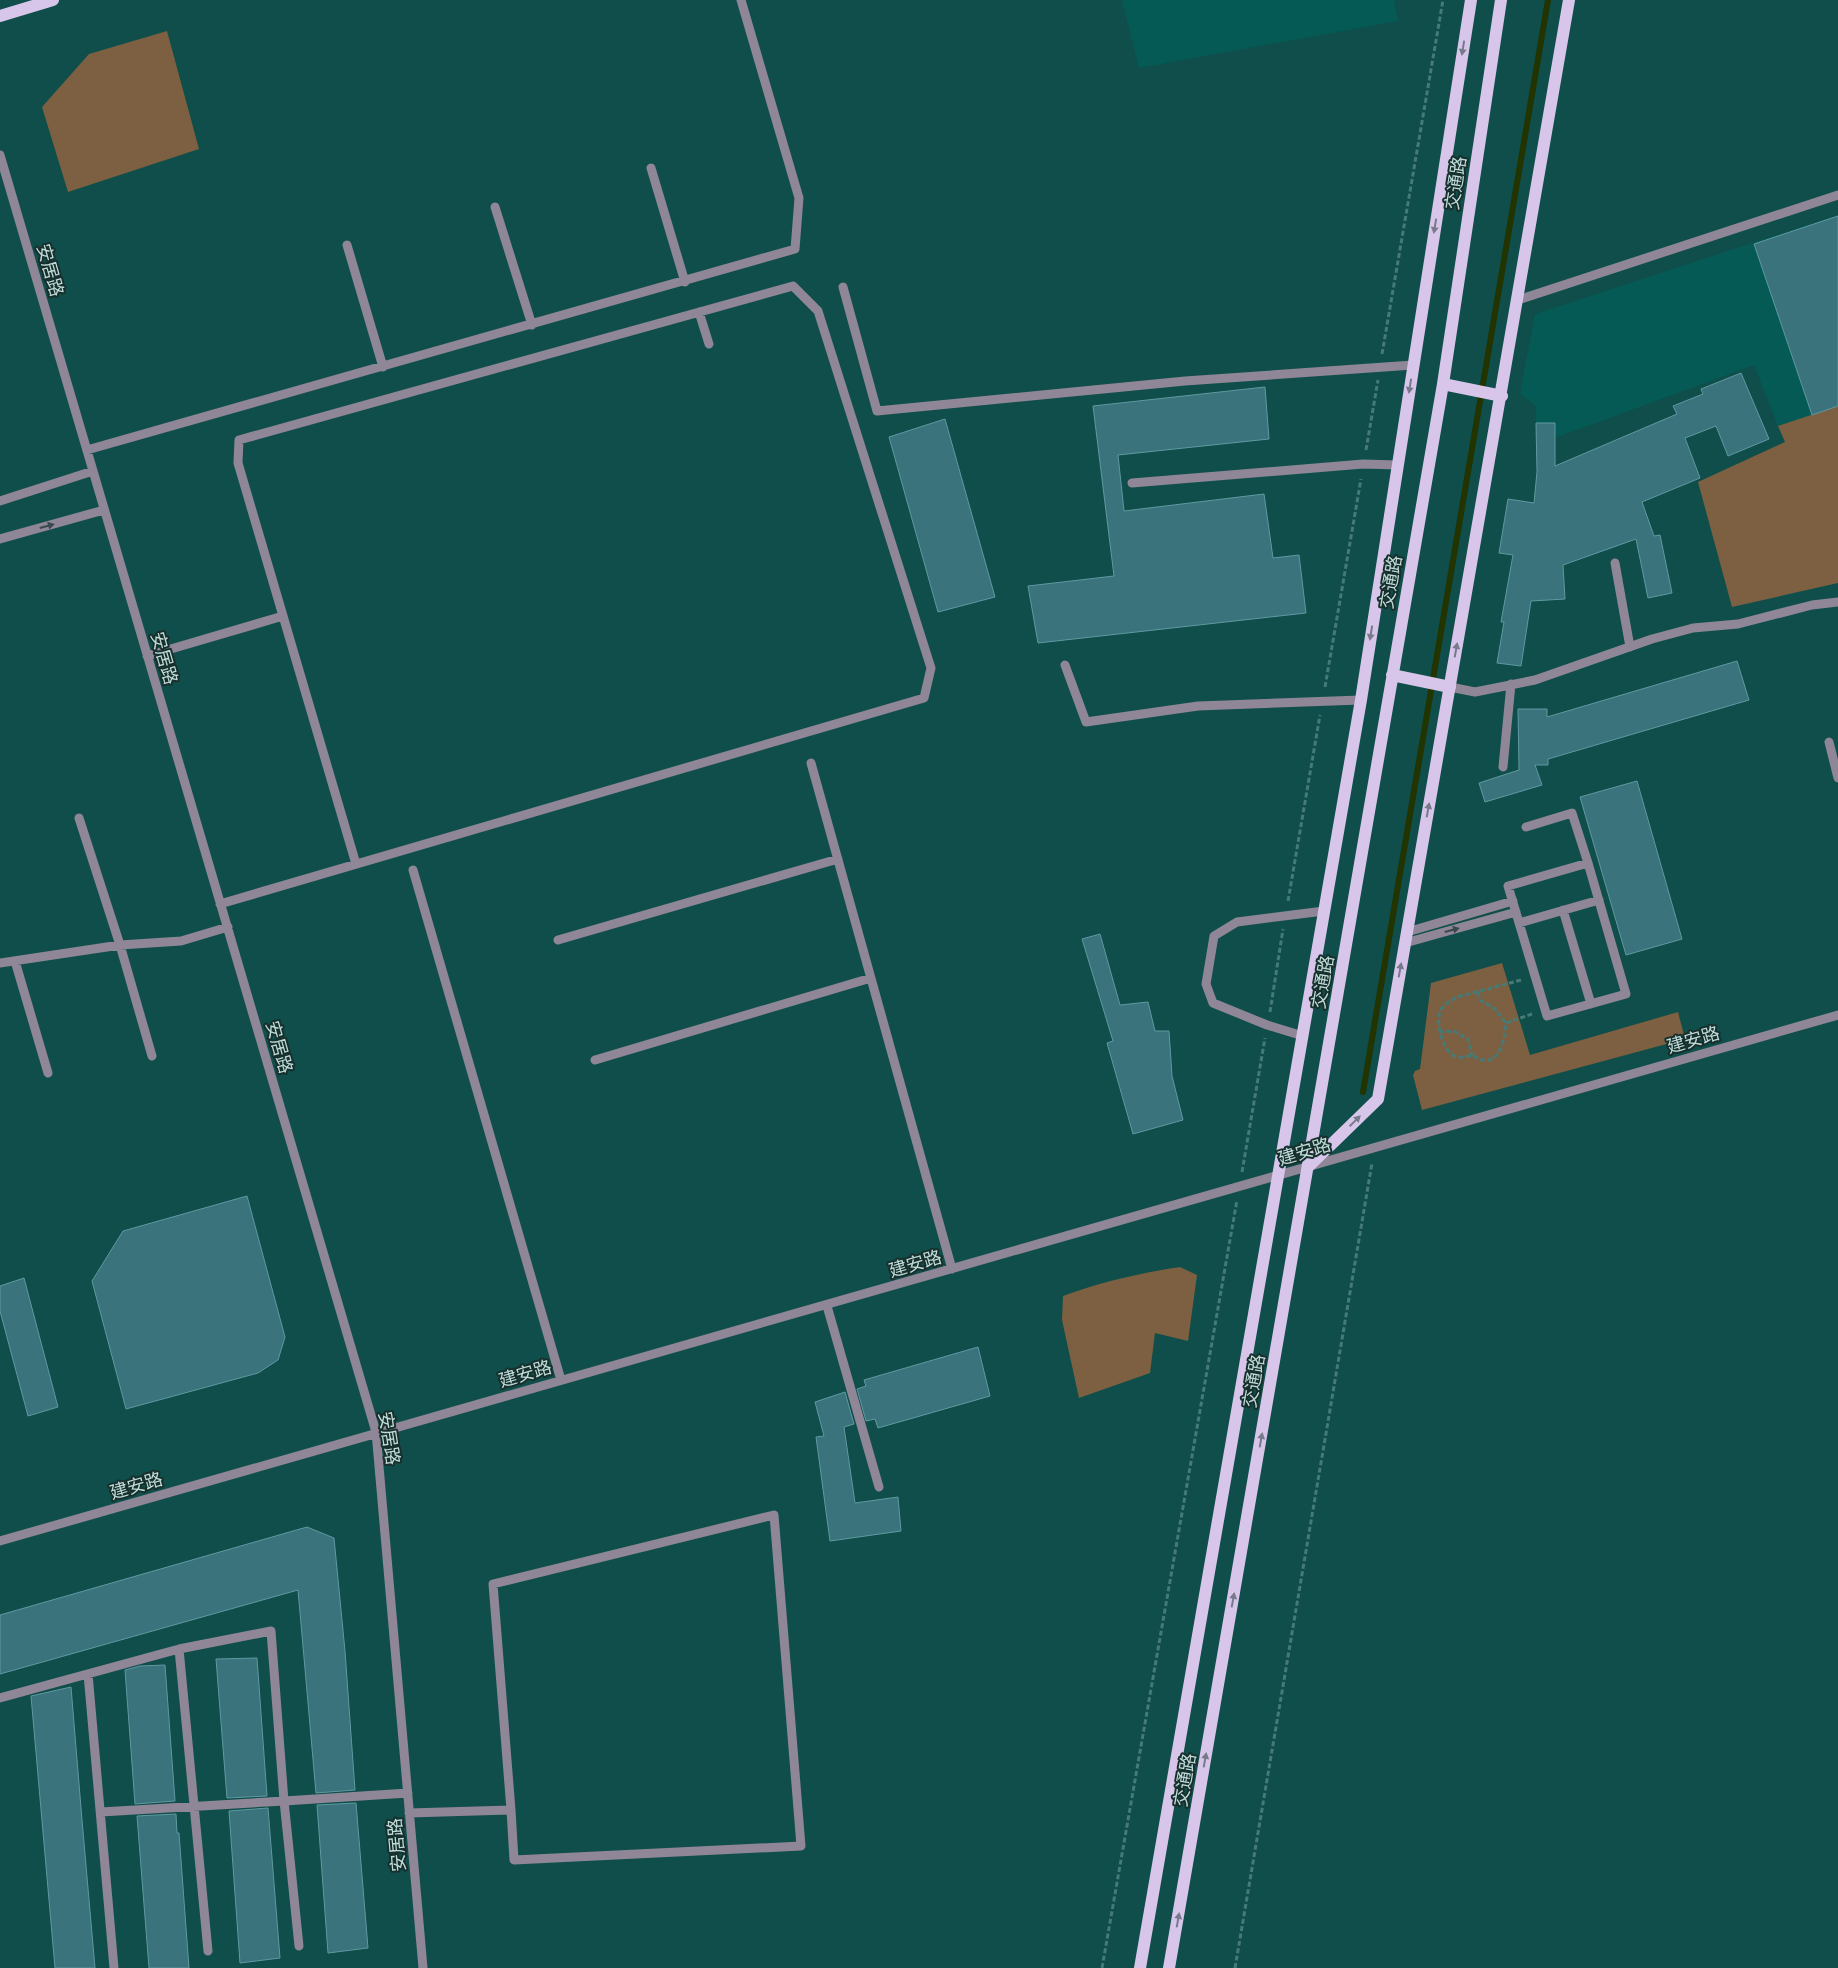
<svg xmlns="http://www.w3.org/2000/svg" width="1838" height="1968" viewBox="0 0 1838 1968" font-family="'Open Sans','Noto Sans SC',sans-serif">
	<rect width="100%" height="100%" fill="#0f4e4a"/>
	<path fill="#065a55" d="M1122,0H1394L1398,21L1139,68Z
		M1838,215V406L1778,426L1754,365L1555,438V423H1536V406L1520,394L1535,314Z"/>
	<path fill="#7d6041" d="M167,31L199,149L68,192L42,107L89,54Z
		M1838,406V583L1732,607L1698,482L1785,442L1778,426Z
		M1502,963L1530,1055L1678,1012L1685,1039L1422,1110L1413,1075L1415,1071L1420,1069L1431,983Z
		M1180,1267L1197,1275L1188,1341L1155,1333L1150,1373L1079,1398L1062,1320L1063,1296C1101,1282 1140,1273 1180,1267Z"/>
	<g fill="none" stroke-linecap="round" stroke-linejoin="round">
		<path stroke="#223400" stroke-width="6" d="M1363,1092L1548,0"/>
	</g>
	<path fill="#3a737b" stroke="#6099a2" d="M1838,216V406L1812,415L1754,244Z
		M1741,373L1769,439L1728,456L1716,426L1685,438L1700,478L1642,502L1654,536L1660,535L1672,593L1648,598L1636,539L1563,565L1565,599L1531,601L1521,666L1497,663L1504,622H1501L1513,555L1499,553L1508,499L1534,503L1537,472L1536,423H1555V466L1677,414L1673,406L1703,394L1701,389Z
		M1265,387L1269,439L1118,455L1124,511L1264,494L1273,558L1299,555L1306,613L1038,643L1028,586L1114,576L1093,406Z
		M945,419L995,597L938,612L889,437Z
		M1737,661L1749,700L1548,759V765H1535L1542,785L1485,802L1479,783L1519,770L1518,709H1547V717Z
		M1637,781L1682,939L1626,955L1580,797Z
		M1100,934L1120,1005L1148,1002L1155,1031H1169L1172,1076L1183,1120L1133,1134L1107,1043L1113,1041L1082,939Z
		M247,1196L285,1337L278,1360L258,1373L126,1409L92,1281L123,1231Z
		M24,1278L58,1407L28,1416L0,1311V1286Z
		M978,1347L990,1396L878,1428L875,1419L866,1421L857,1389L866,1386L864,1380Z
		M845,1392L854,1424L844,1427L855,1503L898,1497L901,1531L830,1541L816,1437L824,1436L815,1402Z
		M307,1527L334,1538L345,1651L355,1790L316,1793L298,1590L0,1674V1615Z
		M257,1658L267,1796L227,1798L216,1659Z
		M165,1665L175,1801L135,1804L125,1670L140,1666Z
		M71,1687L82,1820L95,1968H55L31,1696Z
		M356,1803L368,1948L328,1953L317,1805Z
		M268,1808L280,1958L240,1963L229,1811Z
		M176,1814L177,1833H179L189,1968H149L137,1816Z"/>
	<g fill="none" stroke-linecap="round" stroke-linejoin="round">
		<path stroke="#457a76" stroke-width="3" stroke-dasharray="5 2.5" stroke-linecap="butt" d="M1382,354L1443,0
			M1366,450L1378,380
			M1325,687L1361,479
			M1288,901L1320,715
			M1521,980L1457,997C1452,1000 1446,1003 1442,1008C1434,1018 1442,1049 1453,1055C1459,1059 1466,1057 1472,1055C1498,1073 1505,1041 1506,1023L1532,1014
			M1478,992L1480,1000L1494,1008L1506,1023
			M1270,1012L1283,929
			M1443,1031L1441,1032L1454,1031L1468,1039L1472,1055
			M1242,1172L1265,1038
			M1102,1968L1237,1200
			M1235,1968L1372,1163"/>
		<path stroke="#8f8697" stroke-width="9" d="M0,155L376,1432L423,1968
			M651,168L685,282
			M495,207L532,325
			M347,245L383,367
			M843,287L877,411L1185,381L1413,365
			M1518,300L1838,195
			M699,312L709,344
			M87,450L795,249L799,198L741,0
			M1132,483L1363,464L1398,465
			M0,501L93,471
			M0,539L104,510
			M1615,563L1630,647
			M147,656L283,616
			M1065,665L1086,722L1198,706L1361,700
			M1450,687L1475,692L1535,680L1652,639L1693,628L1738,624L1812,605L1838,602
			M1829,742L1838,778
			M811,763L952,1269
			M1503,767L1511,684
			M79,818L120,945L152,1056
			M1526,827L1572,813L1588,863
			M1588,863L1626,994L1547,1016L1508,886Z
			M413,870L561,1380
			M220,904L924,698L931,668L818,311L793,286L239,440L238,463L356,864
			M1563,910L1591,1004
			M1519,923L1599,900
			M1407,932L1513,901
			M558,940L838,859
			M1405,943L1516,912
			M15,961L48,1073
			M0,963L120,945L181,941L228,927
			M1303,1036L1267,1025L1213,1003L1206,984L1214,936L1237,922L1324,911
			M595,1060L871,978
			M827,1306L879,1487
			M0,1541L1838,1015
			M179,1649L208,1951
			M88,1674L114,1968
			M0,1698L179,1649L271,1631L284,1801L408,1793
			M101,1812L284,1801L299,1946
			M409,1813L511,1810L514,1860L801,1846L774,1515L493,1584L511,1810"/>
		<path stroke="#d8c6ea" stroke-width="12" d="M0,16L53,0
			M1443,384L1502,396
			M1392,675L1450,687
			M1308,1167L1378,1099L1569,0
			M1140,1968L1361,700L1471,0
			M1169,1968L1443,384L1501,0"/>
	</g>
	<defs><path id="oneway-solid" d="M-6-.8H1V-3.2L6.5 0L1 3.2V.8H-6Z" transform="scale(1.25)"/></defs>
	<g fill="#787a8c">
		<use href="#oneway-solid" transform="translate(1463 48) rotate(99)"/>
		<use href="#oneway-solid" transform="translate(1435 226) rotate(99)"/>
		<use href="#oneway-solid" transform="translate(1410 386) rotate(99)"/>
		<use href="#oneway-solid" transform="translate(1371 633) rotate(99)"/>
		<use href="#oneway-solid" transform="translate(1456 650) rotate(-80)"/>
		<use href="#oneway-solid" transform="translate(1428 810) rotate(-80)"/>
		<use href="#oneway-solid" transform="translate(1400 970) rotate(-80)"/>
		<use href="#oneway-solid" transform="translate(1355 1121) rotate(-44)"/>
		<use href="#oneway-solid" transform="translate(1261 1440) rotate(-80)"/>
		<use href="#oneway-solid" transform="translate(1233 1600) rotate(-80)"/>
		<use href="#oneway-solid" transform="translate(1205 1760) rotate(-80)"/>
		<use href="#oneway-solid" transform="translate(1178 1920) rotate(-80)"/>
	</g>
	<g fill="#3b494d">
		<use href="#oneway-solid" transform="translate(47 526) rotate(-15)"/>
		<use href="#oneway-solid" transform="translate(1452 930) rotate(-15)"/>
	</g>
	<g text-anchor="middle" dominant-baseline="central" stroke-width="4" stroke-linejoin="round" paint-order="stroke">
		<g font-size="18" fill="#bfdcd9" stroke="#172f2d">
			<text transform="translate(1455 183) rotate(-81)">交通路</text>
			<text transform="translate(51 270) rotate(74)">安居路</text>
			<text transform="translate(1390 582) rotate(-80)">交通路</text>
			<text transform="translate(165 658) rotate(74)">安居路</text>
			<text transform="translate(1322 982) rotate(-80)">交通路</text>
			<text transform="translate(1693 1039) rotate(-16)">建安路</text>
			<text transform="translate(280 1047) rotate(74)">安居路</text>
			<text transform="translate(1304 1151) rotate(-17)">建安路</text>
			<text transform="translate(915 1263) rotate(-16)">建安路</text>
			<text transform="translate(525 1373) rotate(-16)">建安路</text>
			<text transform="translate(1253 1381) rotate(-80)">交通路</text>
			<text transform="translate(390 1438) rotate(81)">安居路</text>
			<text transform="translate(136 1485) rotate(-16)">建安路</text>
			<text transform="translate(1184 1780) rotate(-80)">交通路</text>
			<text transform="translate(396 1845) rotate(-95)">安居路</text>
		</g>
	</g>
</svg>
